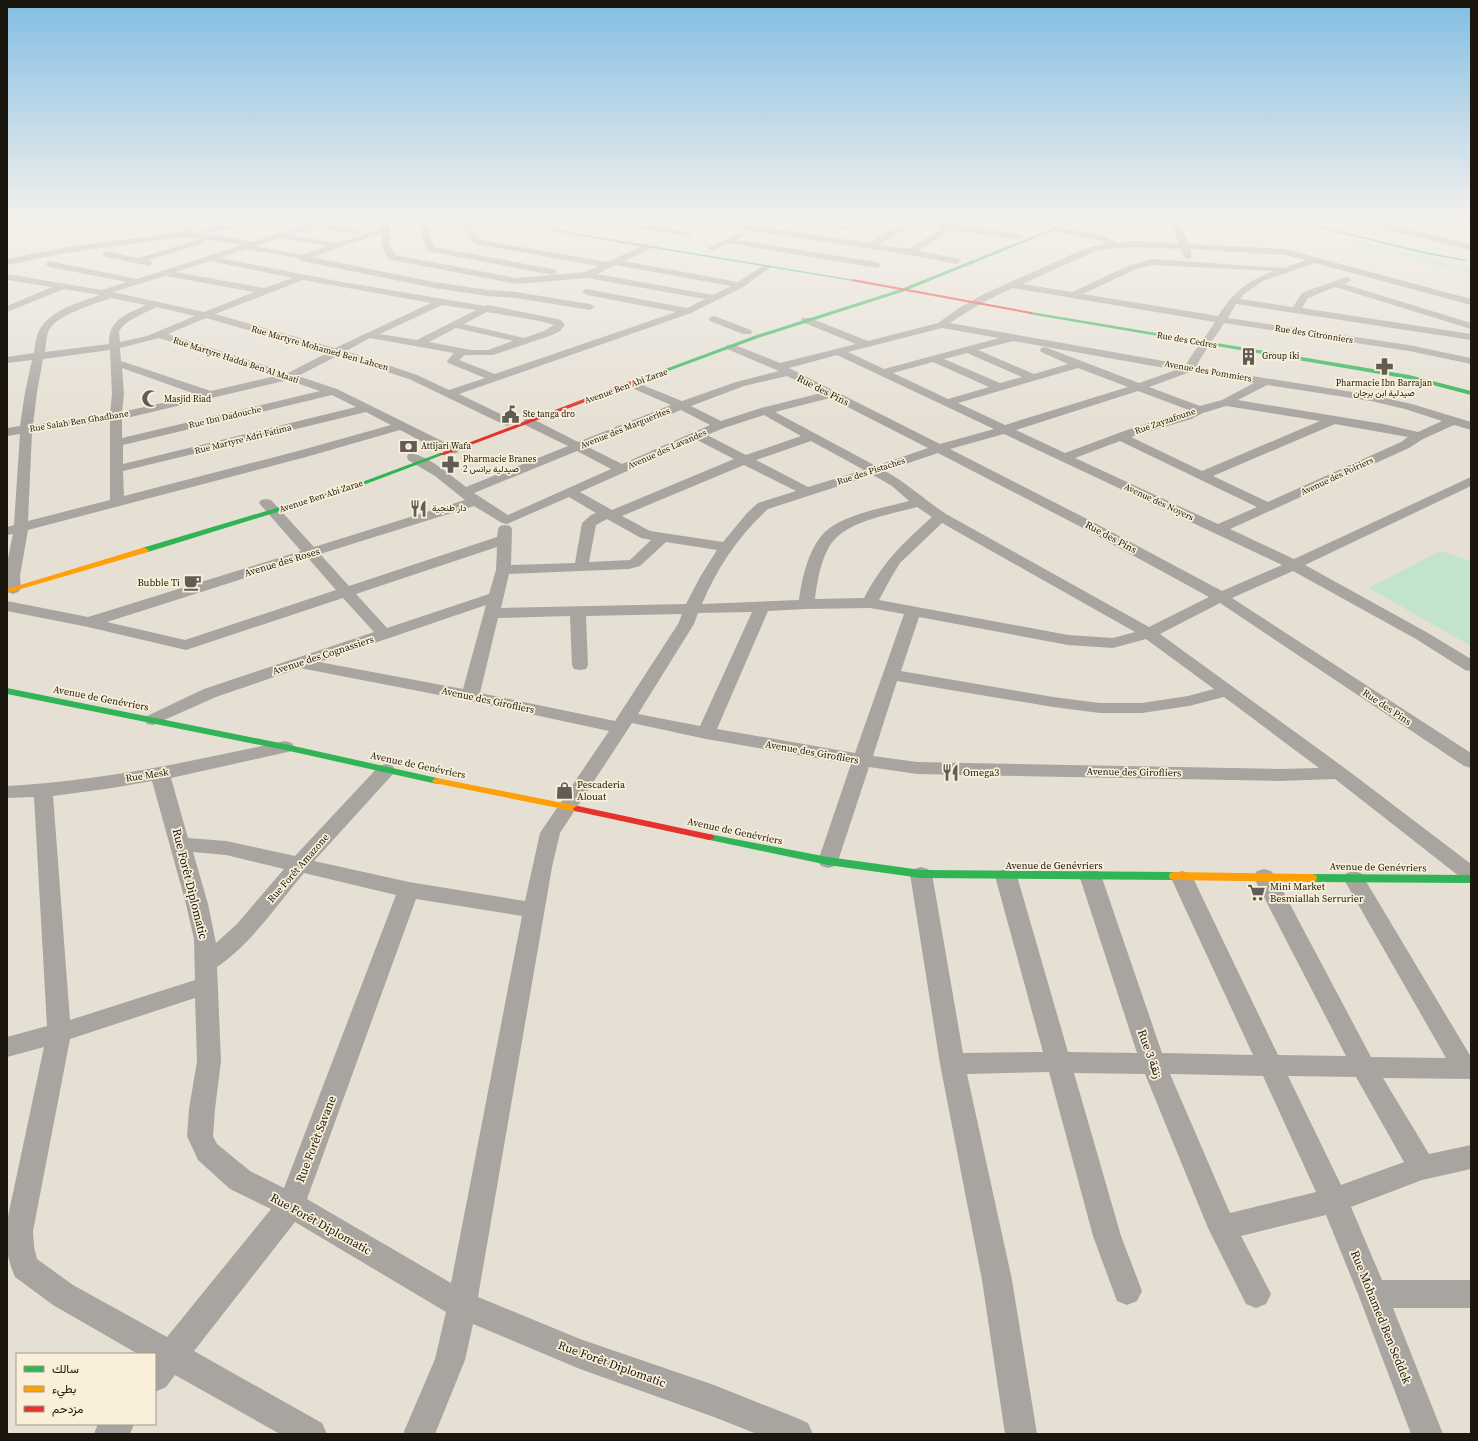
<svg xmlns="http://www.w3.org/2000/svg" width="1478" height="1441" viewBox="0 0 1478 1441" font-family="'Source Serif 4',Vazirmatn,serif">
	<rect width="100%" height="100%" fill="#e6e0d4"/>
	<path fill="#c1e4ca" d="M1357,240L1471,268V274L1352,244Z
		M1440,551L1471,561V646L1369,588Z"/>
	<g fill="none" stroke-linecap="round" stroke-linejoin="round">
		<path fill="#a8a4a0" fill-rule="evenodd" d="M193,219H202L189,233L212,234L252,242L324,219H336L324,224L359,230L363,232L359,234L314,227L291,235L337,243L381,229L382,219H429L430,236L434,247L553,269L558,272L553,275L427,251L422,236L421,221L390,224V245L395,255L517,278L585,272L598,266L476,244L470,239L460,219H468L477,237L481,240L607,262L647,244L651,247L650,249L624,261L738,282L764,265H770L771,267L743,287L691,313L459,394L511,419L513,422L511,425L507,426L409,379L337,356L298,376L337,389L446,443L457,447L459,450L457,453C443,456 413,436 400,430L306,457L28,530L20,576L21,589L18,592L13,594L8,592L7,563L13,534L7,535V527L14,525L20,434L7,436V428L20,426L25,392L32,360L7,363V357L34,353C35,346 36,335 40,329C51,310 80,302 100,295L64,289L7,312V306L52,287L7,280V274L102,290L127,282L49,267L45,264L49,261L137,279L242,245L204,239L206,241L205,243L149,260L153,263L149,266L106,257L102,254L106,251L138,258L201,239L182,237L66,253L7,265V259L66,247L179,233ZM381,234L383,250L389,259L392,260L517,284L587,278L705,299L687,308L587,289L584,290L582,292L587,295L676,312L495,374L459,360L465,355H493L552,335L560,331L565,325L561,320L557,319L488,305L485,306L337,281L220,258L246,249L298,258L302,261L434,288L488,296L516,298L590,310L595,307L590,304L516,292L488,290L434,282L312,257L364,239ZM281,238H283L327,246L301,255L256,246ZM210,261L292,278L264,288L176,272ZM615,265L731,286L713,295L597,274ZM165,276H166L254,292L204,312L113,292ZM303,280L431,303L335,348L215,314ZM111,298L146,305C127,314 108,319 109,344L45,352C46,345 46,336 49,330C58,314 95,304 111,298ZM442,305L476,310L417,340L380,334ZM157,307L195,316L147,336L120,342C120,339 119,335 119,332C123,321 147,312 157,307ZM487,312L540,321L554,325L544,331L524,338L464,324ZM206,318L327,353L288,373L168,334ZM456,328L513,341L488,350H471L429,342ZM159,338L276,376L211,391L121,361L120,348ZM370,338L454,353L447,361L448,363L485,378L449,390L417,375L346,351ZM110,350L112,394L110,414L33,425L37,392L43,359ZM122,368L198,395L122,412L124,394ZM288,380L320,391L122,438V419ZM332,395L356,407L123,464V445ZM366,412L391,425L298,451L124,496L123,471ZM110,421V500L28,521L32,432Z
			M265,219H284L280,221L205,233L201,231L205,229Z
			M574,219H606L688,232L692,234L688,236L590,221L570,224L566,222Z
			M687,219H707L869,243L903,223L892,221L891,219H919L1019,234L1023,237L1019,240L952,230L918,251L960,259L961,261L957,264L910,255L691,221ZM913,224L943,228L909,249L879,245Z
			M784,219H805L849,226L853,228L849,230L788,221Z
			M986,219H1000L1043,225L1047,227L1043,229L989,222H986Z
			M1170,219H1178L1188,244L1285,249L1471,299V305L1315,263L1263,281L1244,294L1240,299L1293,307L1301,294L1306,291L1347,277L1352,280L1344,284L1471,323V329L1335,287L1308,298L1302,308L1471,334V340L1236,304L1228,318L1409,345L1471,358V364L1409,351L1224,323C1215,338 1204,351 1196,367L1371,395L1412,404L1471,422V430L1454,425L1423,439L1409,448L1230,529L1294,559L1471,477V486L1305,565L1428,633L1471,659V671L1465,670L1416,639L1293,571L1232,598L1471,753V768L1464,766L1220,603L1160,634L1346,769L1471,864V882L1464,880L1335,779L1279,781L917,774L869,767L838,861L835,866L828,868L821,866L818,861L851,764L706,739L632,723L560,833L552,867L478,1297L580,1339L714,1385L797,1418L808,1423L813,1434H757L714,1417L580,1369L473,1324L465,1360L435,1434H403L435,1359L446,1312L295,1222L194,1351L322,1423L327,1434H280L175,1375L166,1387L155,1392V1354H138L53,1305L15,1277L11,1267L7,1252V1221L44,1047L7,1057V1037L47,1026L34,797L7,798V786C102,781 193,761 285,741L292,743L294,747L292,751L171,778L188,838L226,841L295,856L379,766L386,764L393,766L395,770L393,774L314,861L409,882L525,901L540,833L609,731L470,701L300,668L216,697L153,725L147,724L144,720L147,716L204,689L374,632L343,598L186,650L88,627L7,611V601L88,617L301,551L259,503L261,500L266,499L271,500L314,547L465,500L435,476L408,460L407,457L408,454C423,451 454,478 466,487L568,446L525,425L523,422L525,419H533L578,442L671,405L627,386L625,384L627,382H635L682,401L736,382L779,371L727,349L726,347L727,345H735L780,363L856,344L802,322L801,320L802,318H810L868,341L938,323L959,308L982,295L1073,254L1093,246L1108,244L1100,240L1052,231V227L1102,235L1118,243L1135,241L1179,244ZM1135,247L1181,249L1184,257L1188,260L1192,257L1190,249L1285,255L1306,260L1284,268L1153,259L1130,265L1072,292L1022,284L1098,250ZM1153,265L1274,271C1246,281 1234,292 1218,316L1083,294L1136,269ZM1013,288L1215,322C1206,337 1194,350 1186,365L950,323C970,309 991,298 1013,288ZM942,328L999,338L884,369L848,352ZM1013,341L1176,370L1139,383L1045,347L1041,348L1040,350L1041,352L1068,364L1034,374L978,350ZM967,353L1022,377L1000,383L944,359ZM837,355L994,429L940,444L789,368ZM933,362L989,387L948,399L893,373ZM1078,368L1128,387L1005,425L958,403ZM1190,372L1254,383L1222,400L1200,406L1149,387ZM787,376L821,393L761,408L721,421L691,406L744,386ZM1267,385L1371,401L1405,409L1442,421L1418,432L1383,424L1238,400ZM1138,391L1189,410L1127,430L1065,453L1016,430ZM830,398L928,448L876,466L775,412ZM1226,406L1320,421L1202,471L1131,437L1191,419L1203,413ZM681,410L710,425L622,464L588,447ZM764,415L801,436L746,455L707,435L724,428ZM1335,424L1408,437L1401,442L1268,502L1213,476ZM1004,434L1282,565L1222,591L1091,521L950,449ZM697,440L734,459L612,510L580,492ZM811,441L864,470L808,487L756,460ZM1120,441L1257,507L1218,524L1075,458ZM577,451L611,469L508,515L474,493ZM938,453L1081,527L1209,597L1149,627L946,514C925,500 907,483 885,471ZM744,465L796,491L758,503L747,513L723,542L650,531L622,516ZM873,475L892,486L909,501C884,508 842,514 823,534C808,551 802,578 799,600L702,604C717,568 739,535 768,509ZM569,497L596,513L591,515L582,523L575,563L511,565L512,529L510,526L505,525L500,526L498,529L497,537L349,586L320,554L474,506L502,523L507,524ZM917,507L932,517C902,544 883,562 864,598L815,599C817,582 822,552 835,539C853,520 892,514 917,507ZM607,519L641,538L651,540L630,560L589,562L596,525ZM942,523L1135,632L1113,638L1068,635L879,600L892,576L900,563ZM666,542L717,550L700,577L686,604L501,608L509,574L629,569L640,566ZM497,547L496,570L489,594L387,628L356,594ZM308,558L336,590L185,640L107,622ZM486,605L463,689L319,662ZM870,608L904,614L855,753L717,729L768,611L806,609ZM752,612L700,726L638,714L694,624L698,613ZM682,614L678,624L615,721L480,693L498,618L570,616L572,665L574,669L580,670L586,669L588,665L586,616ZM919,617L1068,645L1113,648L1146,639L1214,689L1188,696L1142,703H1100L1053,697L901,671ZM897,681L1053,707L1100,713H1142L1189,706L1224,697L1319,768L1279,769L917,762L873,756ZM152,781L186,904L194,939L195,980L70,1020L53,796L112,788ZM193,852L226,855L284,869L237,924L216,943L208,904ZM304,873L396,895L284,1188L250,1171L217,1144L213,1136L215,1109L221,1061L217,967C253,942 276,906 304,873ZM416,899L522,916L451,1283L307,1199ZM195,998L197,1061L189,1109L187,1136L198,1160L230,1189L271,1209L167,1337L73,1285L37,1259L34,1247L33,1231L70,1039Z
			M1349,219H1363L1471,244V250L1350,221Z
			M1437,219H1451L1471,224V228L1438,221Z
			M740,233L744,235L737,240L877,262L881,265L877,268L729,243L712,251L708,248Z
			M714,316L751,330L752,332L751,334H743L710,321L709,319L710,317Z
			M921,867L928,869L932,874L963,1053L1043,1052L995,876L999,871L1006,869L1013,871L1017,876L1068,1052L1137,1053L1079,875L1083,870L1090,868L1097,870L1101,875L1162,1053L1253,1055L1171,878L1175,873L1182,871L1189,873L1193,878L1278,1055L1346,1056L1253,876L1257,871L1264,869L1271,871L1275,876L1371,1057L1446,1058L1343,878L1347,873L1354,871L1361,873L1471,1057V1079L1383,1078L1429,1154L1471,1145V1169L1422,1180L1351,1207L1382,1280H1471V1308H1393L1443,1434H1411L1358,1294L1326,1215L1241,1236L1271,1294L1266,1304L1256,1308L1246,1304L1208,1228L1145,1074L1074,1073L1121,1236L1142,1291L1137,1301L1127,1305L1117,1301L1093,1236L1049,1072L967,1074L1012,1280L1037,1434H1005L982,1280L940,1064L910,874L914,869ZM1170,1074L1263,1076L1316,1192L1230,1213ZM1288,1076L1356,1077L1404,1162L1341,1185Z
			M98,1424H134L130,1434H94Z"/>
		<path fill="#30b455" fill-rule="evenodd" d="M540,219H544L551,227L568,232L855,280L853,281L568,234L549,229Z
			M1076,219H1082L905,291L758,338L633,384L628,383L754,336L901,289Z
			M1283,219H1290L1426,252L1467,260L1465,261L1426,254Z
			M1031,312L1409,375L1471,391V395L1409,379L1029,314V313Z
			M440,453L445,454L358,487L148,552H145L141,550L142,548L354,485Z
			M7,688L285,744L437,778L442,781L437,784L285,750L7,694Z
			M709,834L828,857L921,870L1174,872L1178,873L1179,876L1178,879L1174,880L921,878L828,865L705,839L704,837L705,835Z
			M1312,874L1471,875V883L1312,882L1308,881L1307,878L1308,875Z"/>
		<path fill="#ff9f0a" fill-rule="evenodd" d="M142,548H145L149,550L148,552L7,593V589Z
			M437,778L578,806L581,807L583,809L581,811L578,812L434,783L432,781L434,779Z
			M1174,872L1312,874L1316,875L1317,878L1316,881L1312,882L1174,880L1170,879L1169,876L1170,873Z"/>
		<path fill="#e5322d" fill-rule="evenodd" d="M853,279L1031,312L1033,313L1031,314L851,281Z
			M631,381L633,382V384L444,455L439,454Z
			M578,806L709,834L713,835L714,837L713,839L709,840L575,811L573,809L575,807Z"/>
	</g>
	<linearGradient id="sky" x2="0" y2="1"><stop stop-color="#83bee4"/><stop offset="0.52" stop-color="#f4f1ec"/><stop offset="1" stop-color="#f4f1ec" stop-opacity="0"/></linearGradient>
	<rect width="1478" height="421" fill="url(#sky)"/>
	<defs>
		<symbol id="building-bare" viewBox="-9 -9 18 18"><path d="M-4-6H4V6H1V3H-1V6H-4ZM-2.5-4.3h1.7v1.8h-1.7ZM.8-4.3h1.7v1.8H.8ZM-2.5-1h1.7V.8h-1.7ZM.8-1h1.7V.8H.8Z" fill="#625d54" stroke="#faf0da" stroke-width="2.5" paint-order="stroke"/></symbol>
		<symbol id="pharmacy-bare" viewBox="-9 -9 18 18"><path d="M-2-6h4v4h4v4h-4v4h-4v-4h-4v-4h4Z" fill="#625d54" stroke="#faf0da" stroke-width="2.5" paint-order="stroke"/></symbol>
		<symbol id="mosque-bare" viewBox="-9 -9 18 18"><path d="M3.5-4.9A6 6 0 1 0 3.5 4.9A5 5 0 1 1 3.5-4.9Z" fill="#625d54" stroke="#faf0da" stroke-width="2.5" paint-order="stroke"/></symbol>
		<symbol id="civic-bare" viewBox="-9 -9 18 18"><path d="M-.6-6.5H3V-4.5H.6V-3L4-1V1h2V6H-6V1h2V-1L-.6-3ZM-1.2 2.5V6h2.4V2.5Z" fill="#625d54" stroke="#faf0da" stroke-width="2.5" paint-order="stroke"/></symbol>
		<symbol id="bank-bare" viewBox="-9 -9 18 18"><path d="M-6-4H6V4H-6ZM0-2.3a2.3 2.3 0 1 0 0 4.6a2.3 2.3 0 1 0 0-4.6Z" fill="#625d54" stroke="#faf0da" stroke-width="2.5" paint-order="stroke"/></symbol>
		<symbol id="restaurant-bare" viewBox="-9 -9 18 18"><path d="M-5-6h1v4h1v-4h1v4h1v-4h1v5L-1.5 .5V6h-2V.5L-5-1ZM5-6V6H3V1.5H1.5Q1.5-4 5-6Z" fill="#625d54" stroke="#faf0da" stroke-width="2.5" paint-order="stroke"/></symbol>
		<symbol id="cafe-bare" viewBox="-9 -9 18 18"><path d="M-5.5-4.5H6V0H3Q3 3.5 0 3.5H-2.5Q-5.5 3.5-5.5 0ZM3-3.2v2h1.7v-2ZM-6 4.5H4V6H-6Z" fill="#625d54" stroke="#faf0da" stroke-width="2.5" paint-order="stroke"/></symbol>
		<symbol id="shop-bare" viewBox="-9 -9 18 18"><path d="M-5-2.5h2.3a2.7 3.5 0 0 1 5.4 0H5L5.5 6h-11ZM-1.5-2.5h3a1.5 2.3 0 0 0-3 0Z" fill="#625d54" stroke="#faf0da" stroke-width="2.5" paint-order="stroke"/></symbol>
		<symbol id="supermarket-bare" viewBox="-9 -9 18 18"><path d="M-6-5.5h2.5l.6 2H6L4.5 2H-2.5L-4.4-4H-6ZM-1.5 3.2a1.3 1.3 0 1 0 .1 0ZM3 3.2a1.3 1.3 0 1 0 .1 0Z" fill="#625d54" stroke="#faf0da" stroke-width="2.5" paint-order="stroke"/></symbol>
	</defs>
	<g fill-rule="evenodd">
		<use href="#building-bare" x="1236" y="344" width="25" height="25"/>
		<use href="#pharmacy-bare" x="1372" y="354" width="25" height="25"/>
		<use href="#mosque-bare" x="138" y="386" width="25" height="25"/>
		<use href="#civic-bare" x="498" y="402" width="25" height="25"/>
		<use href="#bank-bare" x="396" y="434" width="25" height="25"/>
		<use href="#pharmacy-bare" x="438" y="452" width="25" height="25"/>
		<use href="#restaurant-bare" x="406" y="496" width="25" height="25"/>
		<use href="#cafe-bare" x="180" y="570" width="25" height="25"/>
		<use href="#restaurant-bare" x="938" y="760" width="25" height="25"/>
		<use href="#shop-bare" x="552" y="778" width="25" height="25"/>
		<use href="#supermarket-bare" x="1244" y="880" width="25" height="25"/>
	</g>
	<g text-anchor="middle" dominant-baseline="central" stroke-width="3.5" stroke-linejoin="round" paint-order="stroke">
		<g font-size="9" fill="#1b170f" stroke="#faf0da">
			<text transform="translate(1314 334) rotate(9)">Rue des Citronniers</text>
			<text transform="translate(1187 340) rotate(10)">Rue des Cedres</text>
			<text transform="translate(320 348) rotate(16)">Rue Martyre Mohamed Ben Lahcen</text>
			<text transform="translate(236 360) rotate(18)">Rue Martyre Hadda Ben Al Maati</text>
			<text transform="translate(1208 371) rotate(10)">Avenue des Pommiers</text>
			<text transform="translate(626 386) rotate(-20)">Avenue Ben Abi Zarae</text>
			<text transform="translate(225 417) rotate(-13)">Rue Ibn Dadouche</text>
			<text transform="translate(79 421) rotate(-9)">Rue Salah Ben Ghadbane</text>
			<text transform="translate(1165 421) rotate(-19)">Rue Zayzafoune</text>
			<text transform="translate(625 428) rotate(-22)">Avenue des Marguerites</text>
			<text transform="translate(243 439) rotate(-14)">Rue Martyre Adri Fatima</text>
			<text transform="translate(667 449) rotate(-24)">Avenue des Lavandes</text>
			<text transform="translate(871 471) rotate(-18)">Rue des Pistaches</text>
			<text transform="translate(1337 476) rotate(-25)">Avenue des Poiriers</text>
			<text transform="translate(321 496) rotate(-18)">Avenue Ben Abi Zarae</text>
			<text transform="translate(1159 502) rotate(25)">Avenue des Noyers</text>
		</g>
		<g font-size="9" fill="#1b170f" stroke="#faf0da" text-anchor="start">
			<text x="1262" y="356">Group iki</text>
			<text x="1384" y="383" text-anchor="middle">Pharmacie Ibn Barrajan<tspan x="1384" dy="10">صيدلية ابن برجان</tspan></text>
			<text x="164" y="399">Masjid Riad</text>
			<text x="523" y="414">Ste tanga dro</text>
			<text x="421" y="446">Attijari Wafa</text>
			<text x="463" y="459">Pharmacie Branes<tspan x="463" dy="10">2 صيدلية برانس</tspan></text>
			<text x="432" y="508">دار طنجية</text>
		</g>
		<g font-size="10" fill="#1b170f" stroke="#faf0da">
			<text transform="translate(823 390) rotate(27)">Rue des Pins</text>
			<text transform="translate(1111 537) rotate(28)">Rue des Pins</text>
			<text transform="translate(282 562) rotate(-17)">Avenue des Roses</text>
			<text transform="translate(323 655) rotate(-18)">Avenue des Cognassiers</text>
			<text transform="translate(101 698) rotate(11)">Avenue de Genévriers</text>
			<text transform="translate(488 700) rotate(12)">Avenue des Girofliers</text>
			<text transform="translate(1387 707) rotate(34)">Rue des Pins</text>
			<text transform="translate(812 752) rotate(10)">Avenue des Girofliers</text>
			<text transform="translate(418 765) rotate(12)">Avenue de Genévriers</text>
			<text transform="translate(1134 772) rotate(1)">Avenue des Girofliers</text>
			<text transform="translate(147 775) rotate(-9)">Rue Mesk</text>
			<text transform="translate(735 831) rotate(12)">Avenue de Genévriers</text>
			<text x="1054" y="865">Avenue de Genévriers</text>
			<text transform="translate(1378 867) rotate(1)">Avenue de Genévriers</text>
			<text transform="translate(298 868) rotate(-49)">Rue Forêt Amazone</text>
		</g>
		<g font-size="10" fill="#1b170f" stroke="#faf0da" text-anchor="start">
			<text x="180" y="582" text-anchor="end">Bubble Ti</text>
			<text x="963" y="772">Omega3</text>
			<text x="577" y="784">Pescaderia<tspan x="577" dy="12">Alouat</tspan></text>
			<text x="1270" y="886">Mini Market<tspan x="1270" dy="12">Besmiallah Serrurier</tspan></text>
		</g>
		<g font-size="12" fill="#1b170f" stroke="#faf0da">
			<text transform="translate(190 884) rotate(76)">Rue Forêt Diplomatic</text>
			<text transform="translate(1150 1054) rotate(70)">Rue 3 زنقة</text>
			<text transform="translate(316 1139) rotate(-69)">Rue Forêt Savane</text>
			<text transform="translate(321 1224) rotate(29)">Rue Forêt Diplomatic</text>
			<text transform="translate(1381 1317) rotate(68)">Rue Mohamed Ben Seddek</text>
			<text transform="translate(612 1364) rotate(20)">Rue Forêt Diplomatic</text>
		</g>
	</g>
	<rect width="1478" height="1441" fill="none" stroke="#1b170f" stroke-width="16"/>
	<rect x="16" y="1353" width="140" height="72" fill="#faf0da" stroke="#a19989"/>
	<rect x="24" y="1366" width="20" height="6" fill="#30b455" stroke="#a19989"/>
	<text x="52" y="1373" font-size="12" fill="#1b170f">سالك</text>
	<rect x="24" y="1386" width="20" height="6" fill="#ff9f0a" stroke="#a19989"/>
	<text x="52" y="1393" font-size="12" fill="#1b170f">بطيء</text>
	<rect x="24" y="1406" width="20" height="6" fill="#e5322d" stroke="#a19989"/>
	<text x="52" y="1413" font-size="12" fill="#1b170f">مزدحم</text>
</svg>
